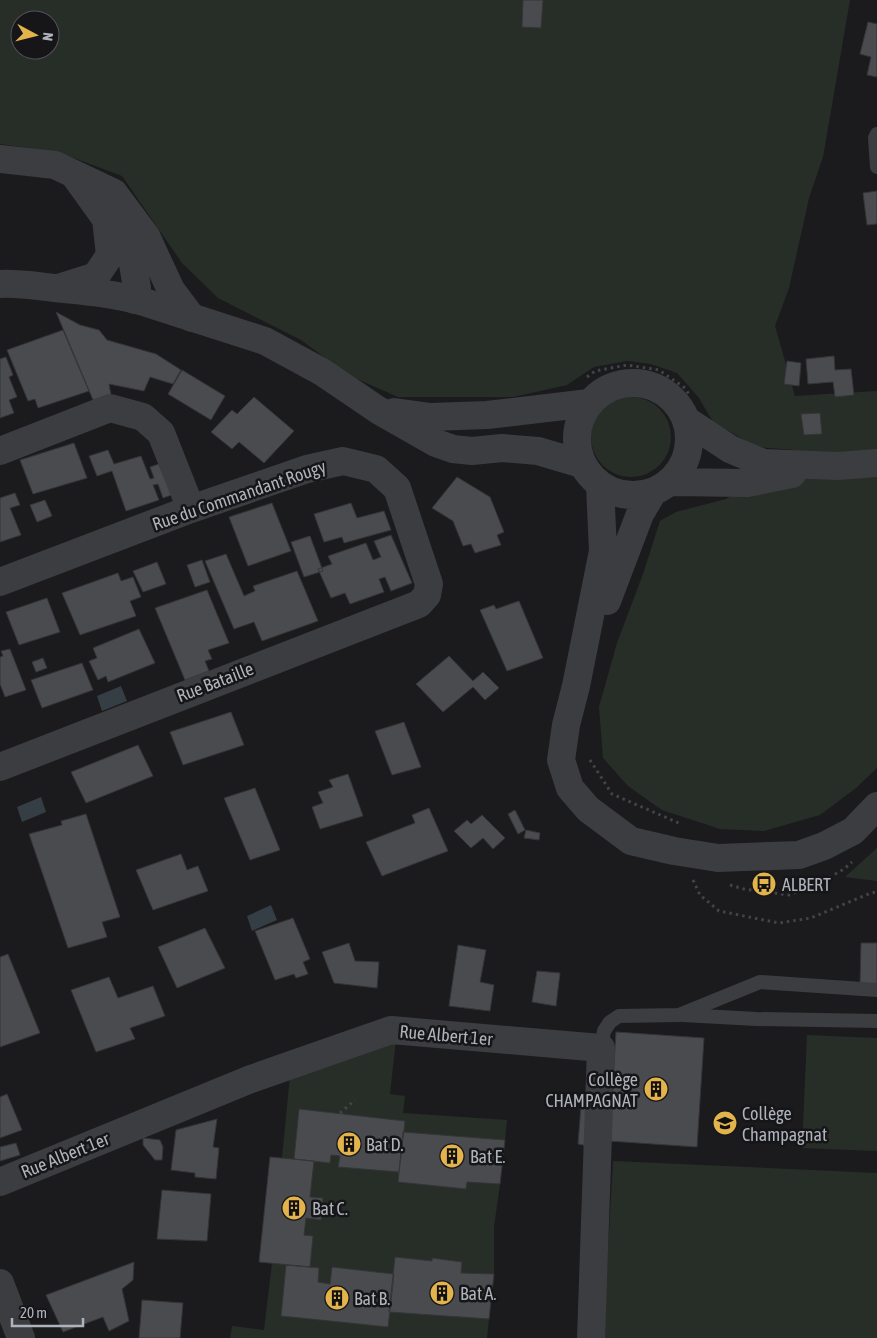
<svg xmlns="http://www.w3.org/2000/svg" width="877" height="1338" viewBox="0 0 877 1338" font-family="'Asap Condensed',sans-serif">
	<rect width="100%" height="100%" fill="#1b1b1d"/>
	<path fill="#272e28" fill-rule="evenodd" d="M0,0H850L823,157L809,198L789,288L775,326L795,396L877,391V768L856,788L820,815L764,831L720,829L662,810L628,786L603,758L599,707L617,643L643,574L660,521L676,512L726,499L796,450L757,447L713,422L699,398L677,373L651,364L627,361L594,367L567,385L513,397H398L348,375L301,340L218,298L182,263L122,176L58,152L0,144ZM20,20H50V50H20Z
		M591 437a40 40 0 1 1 80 0a40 40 0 1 1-80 0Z
		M877,848V881L845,877Z
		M397,1030L390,1094L405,1096L403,1113L507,1120L505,1140L403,1132L404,1121L299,1109L294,1159L282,1158L291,1065Z
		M807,1035L877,1038V1151L802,1148Z
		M331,1155L340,1156L338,1167L399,1172L466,1189L467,1182L500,1184L494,1227V1274L461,1273L462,1262L433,1259L432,1261L394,1274L332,1267L330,1284L318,1282L319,1269L310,1267L313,1236L304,1235L306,1218L321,1219L323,1198L310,1197L314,1161L330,1163Z
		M613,1161L877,1173V1338H603Z
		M272,1263L286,1265L281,1316L388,1327L389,1312L489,1319L487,1338H230L232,1326L264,1330Z"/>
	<path fill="#353d45" d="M121,686L127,701L102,711L97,696Z
		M41,797L46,812L22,822L17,807Z
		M271,905L277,920L252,931L247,916Z"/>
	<path fill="#4a4b4f" stroke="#353538" d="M523,0H543L541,28L522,27Z
		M868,22L877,24V77L867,75L871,57L860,54Z
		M877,191V224L867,225L863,193Z
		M56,312L80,325L99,330L107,340L156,354L181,370L173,384L150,377L144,391L109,384L111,395L93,400Z
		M63,330L89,391L38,408L35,399L28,401L7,350Z
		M834,356L835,370L851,369L854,395L835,397L833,382L808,384L806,359Z
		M6,357L13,375L9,377L17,397L9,400L14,413L0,418V359Z
		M787,361L801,363L799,386L784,384Z
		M182,370L225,396L211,420L168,394Z
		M254,397L294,431L264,463L239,442L232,449L211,432L232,410L237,414Z
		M820,413L822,434L804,435L801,414Z
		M74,443L87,478L33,494L20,460Z
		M108,450L114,464L141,456L150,479L154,478L150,467L165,462L177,493L163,498L158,484L153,485L159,500L126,511L112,471L97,476L89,456Z
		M457,477L490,497L504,532L497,535L501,545L475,553L471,544L463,546L453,521L432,508Z
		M15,493L20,505L10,508L21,535L0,542V498Z
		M45,500L52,516L37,522L30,505Z
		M272,503L291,551L248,566L229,517Z
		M351,503L357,518L384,511L391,530L344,543L342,537L324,542L314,514Z
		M391,535L412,583L391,591L385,577L379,579L384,592L350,604L345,593L331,598L318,569L332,564L328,556L366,543L373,560L381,557L374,541Z
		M310,536L323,571L304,577L291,542Z
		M226,554L244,596L255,591L253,586L297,571L318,621L262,641L254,622L234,629L205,561Z
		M202,560L210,582L195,587L187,565Z
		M157,562L166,584L143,592L133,571Z
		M118,573L121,581L133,577L141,597L130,601L136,616L80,635L62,593Z
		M207,590L229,643L208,650L212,659L205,661L209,671L185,680L155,608Z
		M47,598L60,632L19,645L6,612Z
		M519,601L543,658L507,671L480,610L494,605L496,609Z
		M139,629L155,663L108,682L106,676L98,680L89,661L97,658L93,648Z
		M10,649L26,690L5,697L0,684V657L3,656L1,651Z
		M449,656L473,681L483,672L499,688L485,700L473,687L443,712L416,684Z
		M43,658L47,668L36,672L32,662Z
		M82,663L93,690L42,708L31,680Z
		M231,712L244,745L183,765L170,732Z
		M404,722L421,767L392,775L375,731Z
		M138,745L153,776L86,803L71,772Z
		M348,774L363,816L320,829L312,807L323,803L318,792L333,787L329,780Z
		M255,788L280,850L250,860L224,798Z
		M429,808L448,851L382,876L366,842L415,823L412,815Z
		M515,810L525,830L518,834L508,814Z
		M86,814L120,917L102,922L107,937L68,948L29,834L62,825L61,821Z
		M482,815L505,838L493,849L483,838L471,848L454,831L467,820L471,824Z
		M526,830L540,833L539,840L524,838Z
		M181,854L187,870L198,866L208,891L153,910L136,870Z
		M293,918L310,959L303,962L308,974L296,978L294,974L275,980L255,931Z
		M205,928L225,968L177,988L158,947Z
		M349,943L355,961L379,962L377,988L334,983L322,952Z
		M861,943H877V985H860Z
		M458,945L486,950L480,982L494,985L490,1011L449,1006Z
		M8,954L40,1033L0,1047V957Z
		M537,971L560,973L556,1006L532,1002Z
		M109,977L118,998L153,986L165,1016L130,1028L135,1039L96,1052L71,990Z
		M616,1032L704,1038L697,1147L609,1141Z
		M7,1094L22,1130L0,1138V1097Z
		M581,1106L591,1107L588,1146L578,1144Z
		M299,1109L405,1121L399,1172L338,1167L340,1156L331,1155L330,1163L294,1159Z
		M217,1119L213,1147L219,1148L216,1179L195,1177V1173L171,1170L176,1130Z
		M403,1132L505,1140L500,1184L467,1182L466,1189L398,1182Z
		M143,1138L160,1140L163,1147L162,1160H155L143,1145Z
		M16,1143L20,1155L0,1161V1147Z
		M270,1157L314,1161L310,1197L323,1198L321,1220L306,1218L304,1235L313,1236L310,1267L259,1262Z
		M162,1190L211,1194L207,1241L157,1239Z
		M395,1257L432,1261V1258L462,1262L461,1273L494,1274L489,1319L389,1312Z
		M134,1262L133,1280L122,1289L129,1321L109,1331L103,1317L63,1332L46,1295Z
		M286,1265L319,1268L318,1282L330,1284L332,1267L394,1274L388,1327L281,1316Z
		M142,1300L183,1303L180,1338H139Z"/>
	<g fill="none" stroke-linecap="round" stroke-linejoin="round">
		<path stroke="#424448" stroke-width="3" stroke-dasharray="2.5 4" stroke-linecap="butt" d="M587,377L595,371L627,365L659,370L685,388L690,396
			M590,760L612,794L681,824
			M693,880L700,895L719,911L779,923L811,918L871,893L877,892
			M730,885L744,889L789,895L820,883L844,869L852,862
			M340,1113L355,1100"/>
		<path stroke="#3c3d41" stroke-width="14" d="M877,134L875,138L877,167
			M683,1015L756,1019L877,1021
			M601,1048L604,1031L610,1022L619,1016L679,1015L760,982L877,990"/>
		<path stroke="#3c3d41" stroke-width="28" d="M0,159L55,165L114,193L146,236L171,290L192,318
			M115,214L130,246L137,288L135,300
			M58,288L96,276L110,255L106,219L75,176
			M0,451L110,408L143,417L161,433L191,509
			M0,582L191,509L307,469L343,461L376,469L397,488L429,584L427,595L419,604L0,767
			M0,1182L251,1079L391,1030L601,1048L591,1338
			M0,1283L21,1338"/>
		<path stroke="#3c3d41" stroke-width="28" d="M0,284C18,283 36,286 55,288C86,291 117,294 147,303L265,341L322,372L378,410L436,443L453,449L472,451L502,448L538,451L582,464
			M577 439a56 56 0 1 1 112 0a56 56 0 1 1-112 0Z
			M394,412L431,417L487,415L589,403
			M686,420L730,449L763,463L838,466L877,463
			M669,482L747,483L792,474
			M600,485L603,551L576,686L566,725L561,760L570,788L588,809L631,841L674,851L718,858L799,855L824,846L853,831L877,806
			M607,601L640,514L653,492"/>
	</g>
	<defs>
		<symbol id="bus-disc" viewBox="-11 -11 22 22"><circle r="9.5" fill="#e3b34c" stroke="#161518"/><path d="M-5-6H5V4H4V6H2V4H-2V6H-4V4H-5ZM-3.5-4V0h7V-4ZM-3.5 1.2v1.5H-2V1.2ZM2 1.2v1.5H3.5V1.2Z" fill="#111"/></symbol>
		<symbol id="building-disc" viewBox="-11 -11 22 22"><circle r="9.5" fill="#e3b34c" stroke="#161518"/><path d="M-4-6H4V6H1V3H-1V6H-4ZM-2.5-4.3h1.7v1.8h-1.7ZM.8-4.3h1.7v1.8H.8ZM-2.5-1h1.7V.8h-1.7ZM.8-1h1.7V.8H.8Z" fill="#111"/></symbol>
		<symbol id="school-disc" viewBox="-11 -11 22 22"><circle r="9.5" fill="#e3b34c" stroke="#161518"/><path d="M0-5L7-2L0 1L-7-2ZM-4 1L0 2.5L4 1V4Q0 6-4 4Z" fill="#111"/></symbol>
	</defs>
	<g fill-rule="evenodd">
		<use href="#bus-disc" x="750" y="870" width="28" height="28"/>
		<use href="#building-disc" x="642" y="1075" width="28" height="28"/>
		<use href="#school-disc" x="711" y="1109" width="28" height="28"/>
		<use href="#building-disc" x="335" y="1130" width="28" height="28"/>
		<use href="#building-disc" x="438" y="1142" width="28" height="28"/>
		<use href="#building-disc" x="280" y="1194" width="28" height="28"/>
		<use href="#building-disc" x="428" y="1279" width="28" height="28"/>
		<use href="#building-disc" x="323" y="1284" width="28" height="28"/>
	</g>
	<g text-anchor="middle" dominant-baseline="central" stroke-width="5" stroke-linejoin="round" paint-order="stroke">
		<g font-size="18" fill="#aeb2bb" stroke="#161518">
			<text transform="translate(239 495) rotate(-19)">Rue du Commandant Rougy</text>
			<text transform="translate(215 682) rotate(-21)">Rue Bataille</text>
			<text transform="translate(446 1035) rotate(5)">Rue Albert 1er</text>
			<text transform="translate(65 1155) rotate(-22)">Rue Albert 1er</text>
		</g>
		<g font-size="18" fill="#aeb2bb" stroke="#161518" text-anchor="start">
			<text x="782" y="884">ALBERT</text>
			<text x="638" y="1079" text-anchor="end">Collège<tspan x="638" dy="21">CHAMPAGNAT</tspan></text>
			<text x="742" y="1113">Collège<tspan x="742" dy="21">Champagnat</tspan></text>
			<text x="366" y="1144">Bat D.</text>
			<text x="470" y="1156">Bat E.</text>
			<text x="312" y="1208">Bat C.</text>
			<text x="460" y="1293">Bat A.</text>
			<text x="354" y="1298">Bat B.</text>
		</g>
	</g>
	<g transform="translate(35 35) rotate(97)"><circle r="24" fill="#161518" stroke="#535459"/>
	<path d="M0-4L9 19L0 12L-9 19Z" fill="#e3b34c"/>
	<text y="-8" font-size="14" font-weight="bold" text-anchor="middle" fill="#aeb2bb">N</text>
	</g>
	<path d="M12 1318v8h71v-8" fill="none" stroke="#aeb2bb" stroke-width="2.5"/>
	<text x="20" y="1318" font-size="15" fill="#aeb2bb" stroke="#161518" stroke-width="4" paint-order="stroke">20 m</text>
</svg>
